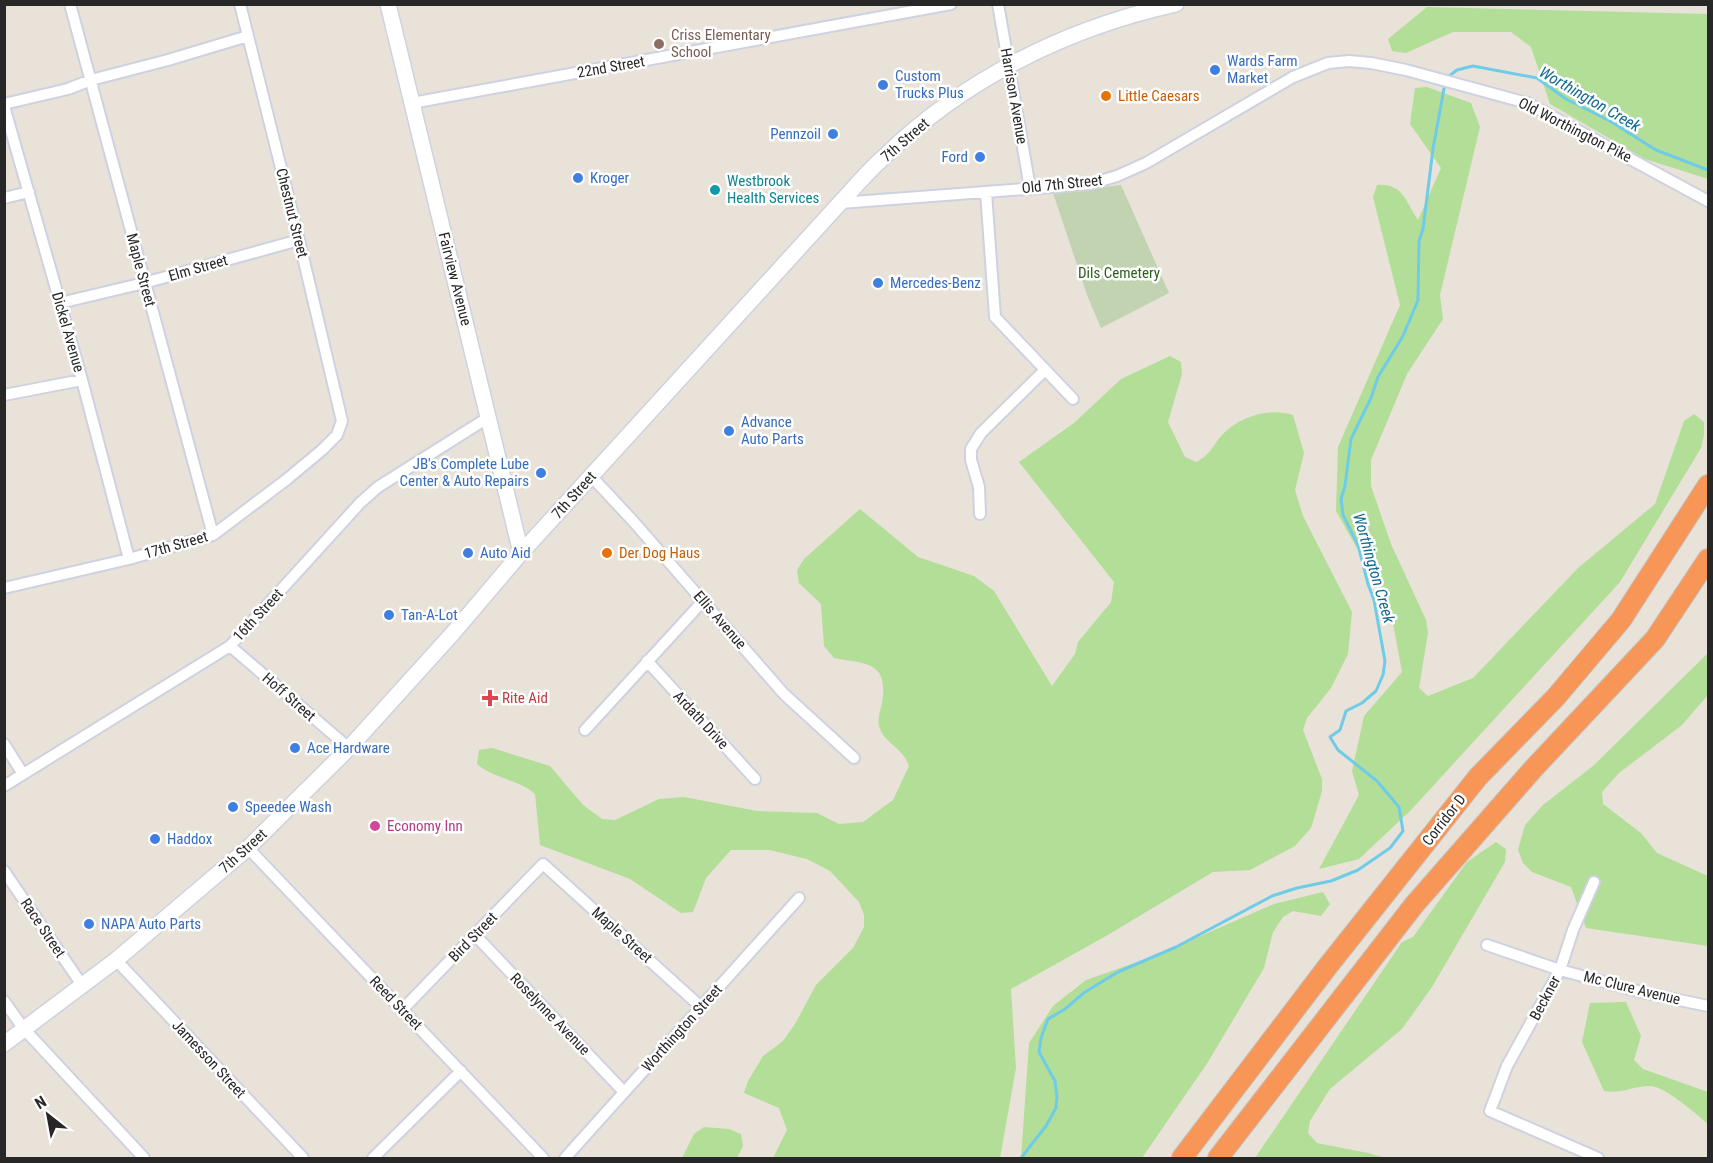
<svg xmlns="http://www.w3.org/2000/svg" width="1713" height="1163" viewBox="0 0 1713 1163" font-family="'Roboto Condensed',sans-serif">
	<rect width="100%" height="100%" fill="#e9e2d9"/>
	<path fill="#b2de97" d="M1427,7L1708,14V179L1645,159L1550,104L1531,47L1511,32H1453L1406,53L1392,51L1388,39Z
		M1427,87L1471,103L1480,127L1440,295L1443,319L1407,374L1371,460V486L1391,544L1426,620L1428,633L1419,688L1428,696L1473,678L1578,568L1655,504L1684,421L1694,414L1704,422V435L1701,448L1620,582L1411,810L1359,859L1319,869L1359,795L1352,771L1364,716L1402,672L1390,607L1336,511L1338,447L1400,305L1373,197L1377,185C1403,183 1405,201 1418,220L1441,168L1410,124L1415,88Z
		M1170,356L1181,362L1182,374L1168,422L1185,457L1196,462C1211,455 1212,446 1222,435C1239,417 1269,407 1293,415L1304,453L1295,490L1303,516L1352,612L1348,654L1331,688L1307,718L1303,730L1322,779V791L1311,828L1295,846L1250,870L1213,872L1106,936L1011,989L1016,1068L1000,1158H773L787,1130L779,1108L744,1093L748,1081L763,1056L783,1041L795,1024L816,985L853,948L864,927V915L859,902L830,871L807,859L769,850H731L706,878L693,912L681,913L630,879L540,845L535,794C518,779 494,779 477,764L479,750L492,748L550,766L583,805L602,819L615,820L659,799L684,797L757,811L817,813L839,824L863,822L893,800L909,766C902,746 884,744 879,726C877,719 881,709 882,703C889,661 866,664 834,658L824,646L821,604L799,583L797,570L804,559L860,509L918,557L974,576L994,591L1052,686L1075,654L1078,642L1111,602L1114,582L1019,462L1074,423L1121,379Z
		M1708,653V695L1682,725L1619,773L1602,792L1603,804L1641,833L1657,853L1708,876V946L1586,928L1571,887L1532,872L1523,863L1518,850L1525,825L1543,805L1593,766Z
		M1496,842L1506,849L1505,862L1432,987L1402,1029L1330,1089L1310,1121L1308,1133L1317,1143L1368,1153L1386,1158H1255L1402,942L1413,937L1467,862Z
		M1323,892L1330,904L1321,916L1293,911L1283,917L1273,932L1264,968L1208,1062L1142,1158H1021L1029,1043L1053,1006L1086,980L1157,955L1274,904Z
		M1626,1002L1641,1036L1634,1060L1643,1069L1708,1092V1124C1696,1114 1665,1086 1650,1086C1633,1086 1622,1094 1604,1091L1582,1042L1590,1003Z
		M704,1127L729,1129L741,1134L743,1146L737,1158H682L694,1134Z"/>
	<path fill="#c2d3b1" d="M1121,185L1169,293L1101,328L1087,295L1053,193Z"/>
	<g fill="none" stroke-linecap="round" stroke-linejoin="round">
		<path stroke="#6fcce8" stroke-width="3" d="M1448,77L1457,70L1473,66L1537,78L1566,99L1610,121L1656,150L1708,170
			M1021,1158L1046,1126L1056,1108L1057,1097L1055,1081L1039,1052L1041,1038L1048,1019L1065,1009L1085,992L1118,972L1176,947L1272,896L1297,888L1331,881L1358,870L1390,848L1403,831L1399,807L1377,781L1338,750L1330,737L1340,730L1346,711L1362,703L1376,691L1383,675L1385,661L1374,600L1368,584L1358,545L1343,515L1341,499L1345,486L1351,439L1371,398L1378,377L1403,336L1418,300L1419,241L1423,229L1433,149L1445,83"/>
		<defs>
			<path id="street" d="M70,4L213,535
				M998,4L1030,188
				M412,103L951,4
				M4,104L68,89L91,80L168,60L248,36
				M4,106L82,380L129,559
				M986,192L995,317L1073,399
				M4,198L29,192
				M840,203L1090,184L1117,176L1146,163L1293,77L1328,63L1349,61L1371,63L1406,70L1527,103L1708,201
				M60,303L144,283L299,240
				M4,395L82,380
				M591,476L633,521L784,694L854,758
				M980,514L979,487L971,460V449L981,433L1045,370
				M4,588L129,559L213,535L286,480L322,450L337,435L342,421L299,240L240,4
				M230,646L349,748
				M647,661L755,779
				M585,730L703,601
				M4,744L23,774
				M4,786L230,646L360,503L378,487L489,417
				M248,848L543,1158
				M4,871L82,985
				M1594,882L1573,930L1560,970L1507,1066L1490,1111L1598,1158
				M475,935L624,1092
				M1487,945L1560,970L1641,992L1708,1006
				M116,960L303,1158
				M4,1001L24,1029L144,1158
				M403,1009L543,864L701,1007
				M373,1158L461,1071
				M565,1158L799,898"/>
			<path id="secondary" d="M388,4L521,553
				M4,1044L116,960L248,848L349,748L453,633L521,553L840,203C854,188 868,171 884,157C964,79 1067,28 1176,4"/>
			<path id="highway" d="M1182,1158L1328,966L1478,777L1556,697L1621,620L1708,485
				M1218,1158L1414,905L1534,768L1655,639L1708,559"/>
		</defs>
		<use href="#street" stroke="#ced2e0" stroke-width="14"/>
		<use href="#secondary" stroke="#ced2e0" stroke-width="18"/>
		<use href="#highway" stroke="#c3c3c3" stroke-width="22"/>
		<use href="#street" stroke="#fff" stroke-width="10"/>
		<use href="#secondary" stroke="#fff" stroke-width="15"/>
		<use href="#highway" stroke="#f79657" stroke-width="20"/>
	</g>
	<circle fill="#8d6e63" stroke="#fff" stroke-width="2" cx="659" cy="44" r="6"/>
	<g fill="#3f7fe0" stroke="#fff" stroke-width="2">
		<circle cx="1215" cy="70" r="6"/>
		<circle cx="883" cy="85" r="6"/>
		<circle cx="833" cy="134" r="6"/>
		<circle cx="980" cy="157" r="6"/>
		<circle cx="578" cy="178" r="6"/>
		<circle cx="878" cy="283" r="6"/>
		<circle cx="729" cy="431" r="6"/>
		<circle cx="541" cy="473" r="6"/>
		<circle cx="468" cy="553" r="6"/>
		<circle cx="389" cy="615" r="6"/>
		<circle cx="295" cy="748" r="6"/>
		<circle cx="233" cy="807" r="6"/>
		<circle cx="155" cy="839" r="6"/>
		<circle cx="89" cy="924" r="6"/>
	</g>
	<g fill="#e8710a" stroke="#fff" stroke-width="2">
		<circle cx="1106" cy="96" r="6"/>
		<circle cx="607" cy="553" r="6"/>
	</g>
	<circle fill="#0f9aa8" stroke="#fff" stroke-width="2" cx="715" cy="190" r="6"/>
	<path fill="#e0444e" stroke="#fff" stroke-width="2" d="M487 689h6v6h6v6h-6v6h-6v-6h-6v-6h6z"/>
	<circle fill="#d1479c" stroke="#fff" stroke-width="2" cx="375" cy="826" r="6"/>
	<g text-anchor="middle" dominant-baseline="central" stroke-width="5" stroke-linejoin="round" paint-order="stroke">
		<g font-size="15" fill="#785e54" stroke="#fff" text-anchor="start">
			<text x="671" y="35">Criss Elementary<tspan x="671" dy="17">School</tspan></text>
		</g>
		<g font-size="15" fill="#366cbe" stroke="#fff" text-anchor="start">
			<text x="1227" y="61">Wards Farm<tspan x="1227" dy="17">Market</tspan></text>
			<text x="895" y="76">Custom<tspan x="895" dy="17">Trucks Plus</tspan></text>
			<text x="821" y="134" text-anchor="end">Pennzoil</text>
			<text x="968" y="157" text-anchor="end">Ford</text>
			<text x="590" y="178">Kroger</text>
			<text x="890" y="283">Mercedes-Benz</text>
			<text x="741" y="422">Advance<tspan x="741" dy="17">Auto Parts</tspan></text>
			<text x="529" y="464" text-anchor="end">JB's Complete Lube<tspan x="529" dy="17">Center &amp; Auto Repairs</tspan></text>
			<text x="480" y="553">Auto Aid</text>
			<text x="401" y="615">Tan-A-Lot</text>
			<text x="307" y="748">Ace Hardware</text>
			<text x="245" y="807">Speedee Wash</text>
			<text x="167" y="839">Haddox</text>
			<text x="101" y="924">NAPA Auto Parts</text>
		</g>
		<g font-size="15" fill="#272727" stroke="#fff">
			<text transform="translate(611 67) rotate(-10)">22nd Street</text>
			<text transform="translate(1014 96) rotate(80)">Harrison Avenue</text>
			<text transform="translate(1575 130) rotate(27)">Old Worthington Pike</text>
			<text transform="translate(905 140) rotate(-41)">7th Street</text>
			<text transform="translate(1062 184) rotate(-6)">Old 7th Street</text>
			<text transform="translate(292 213) rotate(76)">Chestnut Street</text>
			<text transform="translate(198 268) rotate(-16)">Elm Street</text>
			<text transform="translate(141 270) rotate(75)">Maple Street</text>
			<text transform="translate(455 279) rotate(76)">Fairview Avenue</text>
			<text transform="translate(68 332) rotate(74)">Dickel Avenue</text>
			<text transform="translate(574 495) rotate(-48)">7th Street</text>
			<text transform="translate(176 545) rotate(-16)">17th Street</text>
			<text transform="translate(258 615) rotate(-47)">16th Street</text>
			<text transform="translate(720 620) rotate(49)">Ellis Avenue</text>
			<text transform="translate(289 697) rotate(41)">Hoff Street</text>
			<text transform="translate(701 720) rotate(47)">Ardath Drive</text>
			<text transform="translate(1444 820) rotate(-52)">Corridor D</text>
			<text transform="translate(243 851) rotate(-42)">7th Street</text>
			<text transform="translate(43 928) rotate(56)">Race Street</text>
			<text transform="translate(622 935) rotate(42)">Maple Street</text>
			<text transform="translate(473 937) rotate(-46)">Bird Street</text>
			<text transform="translate(1632 988) rotate(14)">Mc Clure Avenue</text>
			<text transform="translate(1545 998) rotate(-62)">Beckner</text>
			<text transform="translate(396 1003) rotate(46)">Reed Street</text>
			<text transform="translate(550 1014) rotate(46)">Roselynne Avenue</text>
			<text transform="translate(682 1028) rotate(-48)">Worthington Street</text>
			<text transform="translate(209 1059) rotate(47)">Jamesson Street</text>
		</g>
		<g font-size="15" fill="#c56008" stroke="#fff" text-anchor="start">
			<text x="1118" y="96">Little Caesars</text>
			<text x="619" y="553">Der Dog Haus</text>
		</g>
		<g font-size="15" fill="#0d838f" stroke="#fff" text-anchor="start">
			<text x="727" y="181">Westbrook<tspan x="727" dy="17">Health Services</tspan></text>
		</g>
		<g font-size="15" fill="#2c601c" stroke="#fff">
			<text x="1119" y="273">Dils Cemetery</text>
		</g>
		<g font-size="15" fill="#be3a42" stroke="#fff" text-anchor="start">
			<text x="502" y="698">Rite Aid</text>
		</g>
		<g font-size="15" fill="#b23c85" stroke="#fff" text-anchor="start">
			<text x="387" y="826">Economy Inn</text>
		</g>
		<g font-size="16" font-style="italic" fill="#136990" stroke="#fff">
			<text transform="translate(1590 99) rotate(30)">Worthington Creek</text>
			<text transform="translate(1374 568) rotate(74)">Worthington Creek</text>
		</g>
	</g>
	<rect width="1713" height="1163" fill="none" stroke="#272727" stroke-width="12"/>
	<g transform="translate(48 1115) rotate(329)" stroke="#ffffff" stroke-width="4.5" paint-order="stroke">
	<path d="M0-4.5L10 22L0 15L-10 22Z" fill="#272727"/>
	<text y="-9" font-size="16" font-weight="bold" text-anchor="middle" fill="#272727">N</text>
	</g>
</svg>
